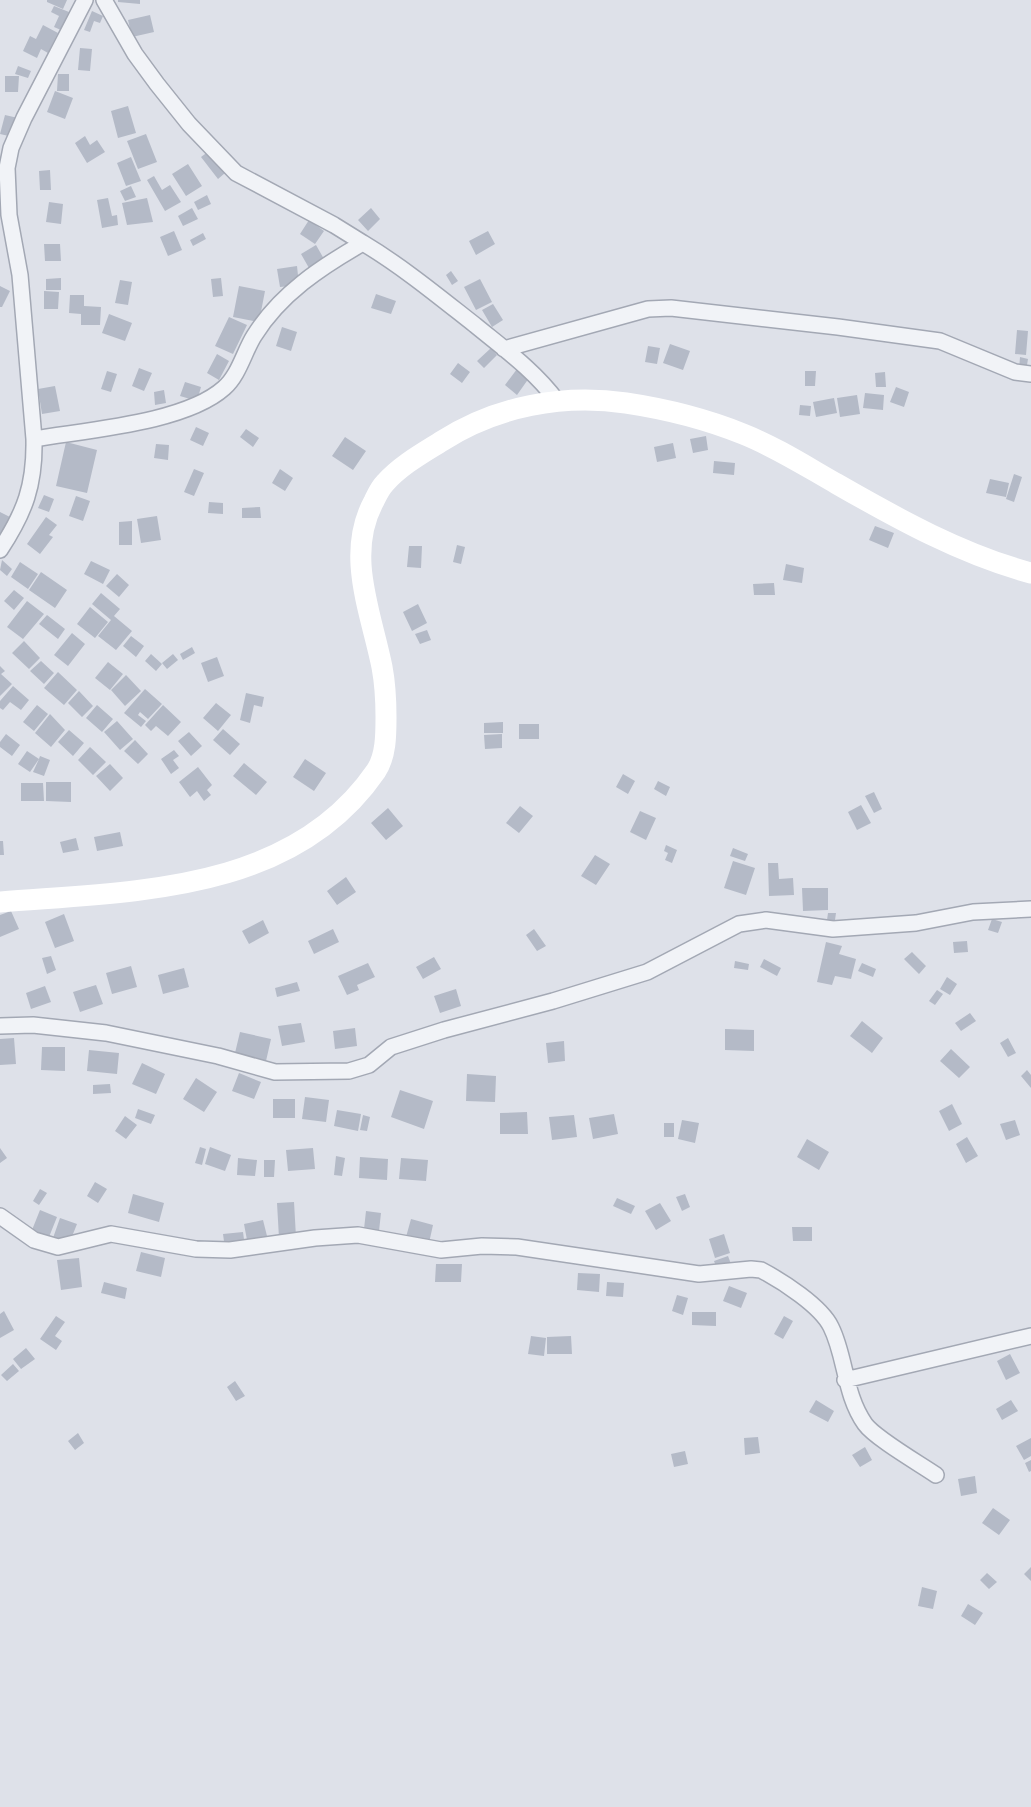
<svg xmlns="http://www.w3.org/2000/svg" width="1031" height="1807" viewBox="0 0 1031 1807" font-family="Figtree,sans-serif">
	<rect width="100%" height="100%" fill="#dee1e9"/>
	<path fill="#b4bac7" d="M47,0H67L63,9L47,2Z
		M118,0H140V4L118,2Z
		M54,6L69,12L61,30L54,27L59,16L51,12Z
		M92,11L103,16L100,23L94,21L90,32L84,30Z
		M150,15L154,32L132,37L128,20Z
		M43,25L58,33L48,53L41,49L37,58L23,51L30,36L36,39Z
		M80,48L92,49L90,71L78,70Z
		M18,66L31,71L28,78L15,74Z
		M58,74H69V91H57Z
		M5,76H19L18,92H5Z
		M55,91L73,98L65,119L47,112Z
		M128,106L136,133L118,138L111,111Z
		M5,115L18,118L13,137L0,134Z
		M146,134L157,162L138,169L127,141Z
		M85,136L90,145L97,140L105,152L87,163L75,143Z
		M209,151L225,173L218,179L201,157Z
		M131,157L141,181L126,186L117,163Z
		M188,164L202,186L186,196L172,174Z
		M50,170L51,190H40L39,171Z
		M154,176L162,190L170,185L181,202L165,211L147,180Z
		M131,186L136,197L125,201L120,191Z
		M207,195L211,204L198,210L194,202Z
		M108,198L112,216L117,215L118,225L102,228L97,200Z
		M147,198L153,222L127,225L122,203Z
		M49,202L63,204L61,224L46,222Z
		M192,208L198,219L183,226L178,216Z
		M371,208L380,219L368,231L358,220Z
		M309,220L324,231L315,244L300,234Z
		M174,231L182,250L168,256L160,237Z
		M488,231L495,244L476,255L469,241Z
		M203,233L206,239L193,246L190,240Z
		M44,244H60L61,261H45Z
		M316,245L324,259L309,268L301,254Z
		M297,266L299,285L280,287L277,269Z
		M451,271L458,281L452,285L446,275Z
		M61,278V290H46V279Z
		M221,278L223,296L213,297L211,279Z
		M480,279L492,302L476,310L464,287Z
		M120,280L132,282L128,305L115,303Z
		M0,286L10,291L2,307H0Z
		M239,286L265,291L259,322L233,317Z
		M44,291L59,292L58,309H44Z
		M376,294L396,301L391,314L371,308Z
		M70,295H84V306L101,307L100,325H81V314L69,313Z
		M493,304L503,320L492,327L482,310Z
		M109,314L132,323L125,341L102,333Z
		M229,317L247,325L233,354L215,346Z
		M282,327L297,332L291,351L276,346Z
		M1017,330L1028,331L1026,355L1015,354Z
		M670,344L690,351L683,370L663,363Z
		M648,346L660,348L657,364L645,362Z
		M491,348L497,355L484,368L477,361Z
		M217,354L229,361L219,380L207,373Z
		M1020,357L1028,359L1026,371L1019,370Z
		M458,363L470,372L462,383L450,374Z
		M139,368L152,373L144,391L132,386Z
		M517,369L529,378L517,395L505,385Z
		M107,371L117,374L111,392L101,389Z
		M805,371H816L815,386H805Z
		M885,372L886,387H876L875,373Z
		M185,382L201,387L197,401L180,396Z
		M55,386L60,411L42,414L38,389Z
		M896,387L909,392L904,407L890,402Z
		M164,390L166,403L155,405L154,392Z
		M865,393L884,395L883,410L863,408Z
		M857,395L860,414L840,417L837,398Z
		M834,398L837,413L816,417L813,402Z
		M800,405L811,406L810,416L799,415Z
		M196,427L209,433L203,446L190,440Z
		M246,429L259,438L253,447L240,437Z
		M706,436L708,450L693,453L690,439Z
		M345,437L366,451L353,470L332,456Z
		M66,442L97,450L87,493L56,486Z
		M673,443L676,458L657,462L654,447Z
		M156,444L169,445L168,460L154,458Z
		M714,461L735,463L734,475L713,473Z
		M194,469L204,473L194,496L184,492Z
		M280,469L293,478L285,491L272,483Z
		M1014,474L1022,477L1014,502L1006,499Z
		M990,479L1009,483L1006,497L986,493Z
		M44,495L54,499L49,512L38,508Z
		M76,496L90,501L83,521L69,516Z
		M209,502L223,503V514L208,513Z
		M260,507L261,518H242V508Z
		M0,512L10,517L0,539Z
		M157,516L161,540L141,543L137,519Z
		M46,517L57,525L49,535L53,537L40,554L27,544Z
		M132,521V545H119V522Z
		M875,526L894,533L888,548L869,540Z
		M457,545L465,547L461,564L453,562Z
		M409,546H422L421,568L407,567Z
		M2,560L12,569L7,576L0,570Z
		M91,561L110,570L103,584L84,574Z
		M20,562L38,574L28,589L11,577Z
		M786,564L804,568L802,583L783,580Z
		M41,572L67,590L55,608L29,590Z
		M117,574L129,585L119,597L106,586Z
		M774,583L775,595H754L753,584Z
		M14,590L24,598L14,610L4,601Z
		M101,593L120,609L114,616L132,631L116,650L98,636L111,620L92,604Z
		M27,601L44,614L23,639L7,627Z
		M418,604L427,623L412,631L403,612Z
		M90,607L108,622L95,638L77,624Z
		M47,615L65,629L58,639L39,624Z
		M427,630L431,640L420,644L415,634Z
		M72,633L85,644L68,666L54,655Z
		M131,636L144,646L136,657L123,646Z
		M24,641L40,658L29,669L12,653Z
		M192,647L195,653L183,660L180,654Z
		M151,654L162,664L156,671L145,661Z
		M173,654L178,660L167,669L162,663Z
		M217,657L224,676L208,682L201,663Z
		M41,661L54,673L44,684L30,671Z
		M108,662L123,674L110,690L95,678Z
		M0,666L5,671L1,674L12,684L0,696Z
		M58,672L77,690L64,705L44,688Z
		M126,675L141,691L125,706L111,690Z
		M13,686L29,700L21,710L10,702L3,710L0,708V701Z
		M145,689L162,704L148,719L140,712L138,715L146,721L141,727L124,713Z
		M79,691L93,706L82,717L68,703Z
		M246,693L264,697L262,707L254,705L250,723L240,720Z
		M216,703L231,715L218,731L203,718Z
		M37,705L48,714L34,731L23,722Z
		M97,705L113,719L102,732L86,718Z
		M163,705L181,722L168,736L156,726L151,731L145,725Z
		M50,714L65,730L51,747L35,733Z
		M117,721L133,739L120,750L104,732Z
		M503,722V733H484V723Z
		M519,724H539V739H519Z
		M223,729L240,744L230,755L213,740Z
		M69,730L84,743L73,756L58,742Z
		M189,732L202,746L191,756L178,741Z
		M6,734L20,745L12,756L0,747V742Z
		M502,734V748L485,749L484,735Z
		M135,740L148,754L138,764L124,751Z
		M90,747L106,762L93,775L78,760Z
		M174,750L179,756L173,760L179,768L171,774L161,759Z
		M27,751L39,759L40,756L50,760L44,776L33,772L39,759L30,772L18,764Z
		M305,759L326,773L314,791L293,777Z
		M244,763L267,782L256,795L233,776Z
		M110,764L123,778L110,791L96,776Z
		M198,767L212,785L207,790L211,795L204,801L197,791L190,797L179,782Z
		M623,774L635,781L628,794L616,787Z
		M658,781L670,787L666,796L654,789Z
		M46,782H71V802L46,801Z
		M21,783H43L44,801H21Z
		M874,792L882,809L874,813L865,796Z
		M861,805L871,823L857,830L848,812Z
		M520,806L533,816L519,833L506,823Z
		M388,808L403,826L386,840L371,823Z
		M640,811L656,818L646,840L630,832Z
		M120,832L123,846L97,851L94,837Z
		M76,838L79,850L63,853L60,842Z
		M0,841H3L4,855H0Z
		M666,845L677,850L672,863L665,860L668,853L664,851Z
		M733,848L748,854L745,861L730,856Z
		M595,855L610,864L596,885L581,876Z
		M733,861L755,868L746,895L724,888Z
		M768,863H778L779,879L793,878L794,895L769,896Z
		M346,877L356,892L337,905L327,891Z
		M802,888H828V910L803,911Z
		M11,911L19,929L0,937V915Z
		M828,913H836L835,920H827Z
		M64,914L74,941L55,948L45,922Z
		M992,919L1002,922L998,933L988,930Z
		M263,920L269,933L249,944L242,931Z
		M333,929L339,942L314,954L308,941Z
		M534,929L546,946L537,951L526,935Z
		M967,941L968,952L954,953L953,942Z
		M826,942L842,946L839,954L856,959L851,979L835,976L832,985L817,982Z
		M912,952L926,966L919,974L904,959Z
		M51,956L56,970L47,974L42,958Z
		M434,957L441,969L423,979L416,967Z
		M764,959L781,968L777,976L760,967Z
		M735,961L749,964L748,970L734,968Z
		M368,963L375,977L357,985L359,990L347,995L338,976Z
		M862,963L876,969L873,977L858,971Z
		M131,966L137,987L112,994L106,973Z
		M184,968L189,987L163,994L158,975Z
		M947,977L957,984L950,995L940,989Z
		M297,982L300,991L277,997L275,988Z
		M96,985L103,1004L80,1012L73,992Z
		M45,986L51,1002L31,1009L26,993Z
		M456,989L461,1006L440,1013L434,996Z
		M937,990L943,994L935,1005L929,1001Z
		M970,1013L976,1021L961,1031L955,1023Z
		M862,1021L883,1038L872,1053L850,1036Z
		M301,1023L305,1042L282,1046L278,1026Z
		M355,1028L357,1046L335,1049L333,1031Z
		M725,1029L754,1030V1051L725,1050Z
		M240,1032L271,1039L266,1061L235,1053Z
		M14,1038L16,1064L0,1065V1039Z
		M1008,1038L1016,1053L1008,1057L1000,1043Z
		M564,1041L565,1061L548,1063L546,1043Z
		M42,1047H65V1071L41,1070Z
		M951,1049L970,1067L959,1078L940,1061Z
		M89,1050L119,1053L117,1074L87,1071Z
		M142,1063L165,1074L156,1094L132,1084Z
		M1027,1070L1031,1075V1088L1021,1076Z
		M239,1073L261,1082L254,1099L232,1091Z
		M467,1074L496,1076L495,1102L466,1101Z
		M196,1078L217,1092L204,1112L183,1099Z
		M110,1084L111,1093L93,1094V1085Z
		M400,1090L433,1101L424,1129L391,1117Z
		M305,1097L329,1100L326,1122L302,1119Z
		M273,1099H295V1118H273Z
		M952,1104L962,1124L949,1131L939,1111Z
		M138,1109L155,1115L151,1124L135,1118Z
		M337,1110L361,1114L358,1131L334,1126Z
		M527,1112L528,1134H500V1113Z
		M614,1114L618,1134L593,1139L589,1118Z
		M363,1115L370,1117L367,1131L360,1130Z
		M574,1115L577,1137L552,1140L549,1117Z
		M125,1116L137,1125L126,1139L115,1131Z
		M682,1120L699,1123L695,1143L678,1139Z
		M1015,1120L1020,1135L1006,1140L1000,1124Z
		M664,1123H674V1137H664Z
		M967,1137L978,1156L966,1163L956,1144Z
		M807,1139L829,1152L819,1170L797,1157Z
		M200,1147L206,1149L202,1165L195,1163Z
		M210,1147L231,1155L225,1171L205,1164Z
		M0,1148L7,1158L0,1163Z
		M313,1148L315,1169L288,1171L286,1150Z
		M336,1156L345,1158L342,1176L334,1175Z
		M360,1157L388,1159L387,1180L359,1178Z
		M238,1158L257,1160L255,1176L237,1175Z
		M401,1158L428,1160L426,1181L399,1179Z
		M264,1160H275L274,1177H264Z
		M95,1182L107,1189L98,1203L87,1196Z
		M40,1189L47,1193L39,1205L33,1201Z
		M133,1194L164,1203L159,1222L128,1213Z
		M685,1194L690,1207L682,1211L676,1197Z
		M617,1198L635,1206L631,1214L613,1206Z
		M294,1202L296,1237L279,1238L277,1203Z
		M660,1203L671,1221L656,1230L645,1211Z
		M40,1210L57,1217L49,1237L32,1230Z
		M366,1211L381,1213L379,1231L364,1229Z
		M60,1218L77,1224L69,1244L53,1238Z
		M411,1219L433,1225L429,1243L406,1237Z
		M263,1220L267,1236L247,1240L244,1224Z
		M792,1227H812V1241H793Z
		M243,1232L245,1247L225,1249L223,1234Z
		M724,1234L730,1253L715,1258L709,1239Z
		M141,1252L165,1258L161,1277L136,1271Z
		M728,1256L731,1264L717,1269L714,1261Z
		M79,1258L82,1287L61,1290L57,1260Z
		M436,1264H462L461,1282H435Z
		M578,1273L600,1274L599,1292L577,1290Z
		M104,1282L127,1288L125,1299L101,1293Z
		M607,1282L624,1283L623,1297L606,1296Z
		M729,1286L747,1293L741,1308L723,1301Z
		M677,1295L688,1298L683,1315L672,1311Z
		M4,1311L14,1330L0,1338V1314Z
		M692,1312H716V1326L692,1325Z
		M56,1316L65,1322L55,1336L62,1341L56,1350L40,1339Z
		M784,1316L793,1321L783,1339L774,1334Z
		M531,1336L546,1338L544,1356L528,1354Z
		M571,1336L572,1354H547V1337Z
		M26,1348L35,1359L21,1369L13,1359Z
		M1010,1354L1020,1373L1006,1380L997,1361Z
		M13,1364L19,1371L7,1381L1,1375Z
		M235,1381L245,1396L236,1401L227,1387Z
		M816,1400L834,1411L828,1422L809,1412Z
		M1011,1400L1018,1411L1002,1420L996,1409Z
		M78,1433L84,1443L75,1450L68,1441Z
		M758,1437L760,1453L745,1455L744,1438Z
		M1031,1438V1456L1024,1460L1016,1446Z
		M865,1447L872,1460L860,1467L852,1455Z
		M685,1451L688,1464L674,1467L671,1454Z
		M1031,1460V1471L1029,1472L1025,1463Z
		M975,1476L977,1493L961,1496L958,1479Z
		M993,1508L1010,1520L999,1535L982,1523Z
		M1031,1567V1581L1024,1574Z
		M987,1573L997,1582L989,1589L980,1580Z
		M922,1587L937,1591L933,1609L918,1606Z
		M968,1604L983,1613L975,1625L961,1616Z"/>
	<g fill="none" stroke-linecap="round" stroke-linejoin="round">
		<defs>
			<path id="minor" d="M104,0L135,54L157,84L189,124L236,173L334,225L363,243
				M504,349L648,309L671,308L838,327L940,341L1015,372L1031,374
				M34,439L20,275L9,215L7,168L11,148L24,118L85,0
				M0,550C25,512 35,485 34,439C86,430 185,423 224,388C239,375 244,352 254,336C280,294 321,267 363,243C403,267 438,296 475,325C503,348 535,371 557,401
				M0,1026L33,1025L106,1033L218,1056L275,1072L349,1071L369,1065L391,1047L444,1030L553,1001L647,972L739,924L766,920L833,929L916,923L973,912L1031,909
				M0,1216L34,1240L58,1247L111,1234L196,1249L230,1250L315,1238L358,1235L441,1250L482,1246L517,1247L699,1274L751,1269L761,1270C782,1281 821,1306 831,1327C846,1357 844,1394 865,1424C875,1438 920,1464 936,1475
				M845,1380L1031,1336"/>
		</defs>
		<use href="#minor" stroke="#a3a8b4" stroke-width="18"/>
		<use href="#minor" stroke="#f1f3f7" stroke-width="15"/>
		<path stroke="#fff" stroke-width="21" d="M0,902C131,891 292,894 376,771C386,756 386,735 386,717C386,700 385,683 382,667C371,612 345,554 374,501C377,495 380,488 385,483C401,465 423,453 442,441C497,406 562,394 626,403C666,409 706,419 743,434C776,447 807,467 837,484C898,519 963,555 1031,573"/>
	</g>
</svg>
